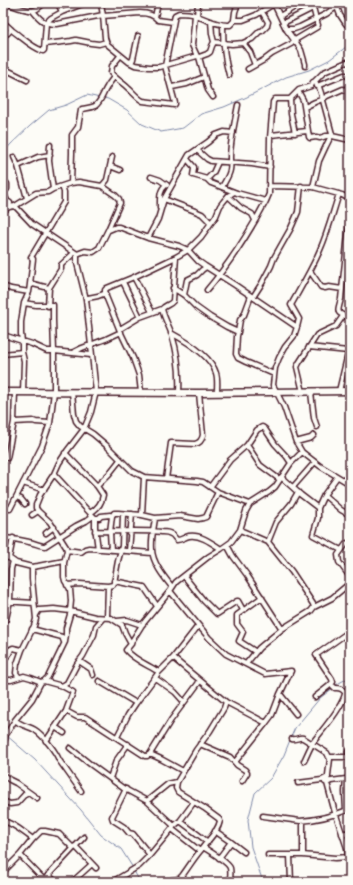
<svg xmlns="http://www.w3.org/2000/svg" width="353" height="885" viewBox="0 0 353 885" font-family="'Indie Flower',sans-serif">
	<rect width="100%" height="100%" fill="#fdfcf7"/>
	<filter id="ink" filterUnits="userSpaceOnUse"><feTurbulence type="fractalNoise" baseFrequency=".025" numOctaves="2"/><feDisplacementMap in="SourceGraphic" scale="8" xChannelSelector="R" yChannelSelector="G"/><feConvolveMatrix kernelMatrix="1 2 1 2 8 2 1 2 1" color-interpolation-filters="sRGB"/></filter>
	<g filter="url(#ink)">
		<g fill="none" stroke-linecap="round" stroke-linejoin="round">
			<path stroke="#7e88a8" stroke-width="1" d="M104,98L108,99L127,110L142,124L161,132L183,128L201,114L224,107L247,97L286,77L309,70L329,60L350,44
				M3,153L11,144L30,126L49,110L66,105L87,95L100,98
				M335,686L339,683L350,677
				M6,735L35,760L81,810L101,835L121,849L133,868
				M291,737L295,728L320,698L333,688
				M134,871L140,882
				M263,882L251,847L248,820L255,793L271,778L284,755L290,740"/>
			<defs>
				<path id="minor" d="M6,3C12,5 27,12 34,10C38,9 41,6 44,3
					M58,3L62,12
					M101,3L103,16L105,38L107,44L129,62L135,65L149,67H159L197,56
					M349,3L350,4
					M274,4L286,29L297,44L301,50L305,64V66
					M337,7L340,15L346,24
					M33,11C41,21 45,24 57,24L103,15
					M195,15L192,45L197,56L199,57L208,90L213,97
					M103,16L140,13C147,13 153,14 158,20L173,22
					M197,16L198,3
					M280,16L301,3
					M155,17L158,3
					M235,20H234L235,12L238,3
					M211,21L212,34L214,42
					M3,23C8,25 9,28 13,31C23,38 31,47 43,51L44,50L46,23L51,18L62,12L85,3
					M283,23L313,8
					M223,25C223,42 224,58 229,75
					M286,29H294L300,27L326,14L342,3
					M3,34L4,35L8,33L11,29
					M243,43L252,39L260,31H262L267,26L268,22L262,12
					M45,44L63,42L71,41L76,40L91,43L99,44L106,42
					M120,56L112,66L111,73C116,79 123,83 128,88C133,92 137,98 143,101L174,105L175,104V103L165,66L175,15L179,13C184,13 190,13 195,15C205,19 219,26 230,25L235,20H243L256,15L275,3
					M199,57L207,54L210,52L212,46L214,42L232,44L243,43L250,52L255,65
					M129,62L132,61L133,59L138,36
					M3,68L27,80
					M248,69L264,60L272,54L291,44L295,40L317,27L318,25L316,19L312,3
					M317,86L344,75H346L350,78
					M172,87L187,84L204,77
					M298,91L303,100L309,137L310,138L316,137L320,138L326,136H332L350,140
					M305,107L315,102L323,99L327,96L343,89L345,90L350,86
					M295,133L291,114L290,99L299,90L311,86L313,82H314L324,72L347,62L350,63
					M271,135L307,131
					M50,145L49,161L53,189
					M197,150L207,159L211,161L252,164L270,167
					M14,157L18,166L27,198
					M187,159L194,167V169L193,175L207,179L211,183L237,193L266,201
					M18,166L38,157L50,155
					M110,166L120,170
					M151,177L160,180L167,185
					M3,179L7,184V189L4,192V194L7,201L10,203L9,207
					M207,179L213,173L218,162
					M71,183L72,153V135L78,127L81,110L82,109C86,108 91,108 95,106C101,102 103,93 107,87C109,83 112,80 114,77
					M102,186L107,180L112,157
					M269,186L313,187L342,195L350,199
					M222,187C225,181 229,176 230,170C231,165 230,162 230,158C230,142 235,121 238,105
					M313,187L319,161L326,146L332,134L321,93L319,87L317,86L316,83L314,82
					M339,194C333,212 328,232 320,250C312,269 301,287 291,305L299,319L297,327L294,336L285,347L279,358L275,368L273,385L284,407L296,442L302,452L320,466L350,484
					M228,196L241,208L252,214L255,220
					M164,199L195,211L202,214L211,223
					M15,206L32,224L77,254
					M160,208C160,199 159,190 166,185
					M3,211L9,207L15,206L36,193L48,192L53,189L62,186
					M350,216L341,299C337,313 336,313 350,318
					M109,230L116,227H119L148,238L179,246L188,250L198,261L205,266L235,285L297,327
					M148,238L158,219L164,199L189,155L208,142L216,135L224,132L233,133
					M310,271L321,287L325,288L329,287L342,289
					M134,277L152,312
					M123,282L140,317
					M3,286L11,289L29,292L30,286L33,284L49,288
					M173,288L184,295L196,307L210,317L227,327L238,332
					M207,290C230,263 249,233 266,201L269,194L270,138L273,102L275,99H290
					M184,295L187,280L197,275L202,270L206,267
					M251,296L244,315L240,320L238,332L237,336L236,354L238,358L246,362L274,374
					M253,297L262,283L271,266L274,258L291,228L298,212L301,186
					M86,299L88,298L98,296L106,293
					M48,306L49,288L61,269V265L74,253
					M162,309C164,318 169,326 172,335C178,354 180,373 179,392
					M120,329L140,317L162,309C165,305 170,305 173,301L176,257
					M171,333C186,341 211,356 216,373C218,379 217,386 217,392
					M3,335L32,344L47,351H54L91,355
					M309,347L348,351
					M72,353L82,348L106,339L121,332
					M3,354L22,352
					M339,391L350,345
					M23,392L24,361L22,352V341L21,334V322L24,303L29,292L33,259L31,257L33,254L64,202V192L62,186L71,183L79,182L102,186L115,195L119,199L120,203L108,230L99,248L93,252L85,251L77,254
					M72,392L74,414L76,421L80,426L93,434L106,445L132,471L144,477L197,481L203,482L218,492L250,504
					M141,392L139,375L133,358L120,331L105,294V290L107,288L134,277L176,257L188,250L201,237L216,216L220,206L223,202L228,196L234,192
					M303,392L297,367L299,363L317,335L336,326L343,316
					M311,392L314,418L317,427
					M14,422L33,421L36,422L50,423
					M296,442L311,438L314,435
					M247,445L260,465L279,479
					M65,453L97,486L103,495C102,503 97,509 90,513
					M7,458L14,422L15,392
					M54,474L90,513L95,518H99L101,516L110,515L112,516L114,513H118L142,515L155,518L180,516L198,519L203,518L206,517L218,492
					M281,477L301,495L318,508
					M337,477L324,495L318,508V518L313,535L341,550
					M166,479L171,443H172L195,444C200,443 202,440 203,435L199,393
					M23,483L44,490
					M97,486L109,474L120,460
					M210,487L230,460L247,445L257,430L262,427L265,429L275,444L287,457L291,463
					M293,487L315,462
					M324,495L341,510L350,515
					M16,497L21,499L25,504
					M3,508L10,509L42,446L50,423L54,392V351L53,320V305H36L24,303
					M32,515L38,511
					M142,515L144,477
					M95,518V527L98,549
					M155,518C154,527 151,539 152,549C152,562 164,577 172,587
					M240,530L268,542L292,572L313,604L314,607
					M95,531C117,532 140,530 162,532C164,532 168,532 171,534C174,535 174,538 177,540C181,540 185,537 189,536C200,534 212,543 221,549
					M46,533L54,527
					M3,538C12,538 20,540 29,542C35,543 40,546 45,546L76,526L86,521L93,516
					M268,542L276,522L291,504L298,492
					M350,542L346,544L338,555L339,562L350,577
					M227,545L233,556L247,575L282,629
					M67,550L81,552L85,549L89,548L152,553
					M111,550L110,532L112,516
					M129,551L132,514
					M3,557L9,558L16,563L32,567L38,566L64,561
					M9,558L13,538
					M184,576L204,601L217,614L237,601H238L243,610
					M114,581L144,587L157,606
					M67,585L80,584L108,586
					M170,591L209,638L226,654L265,674L291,671L280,694L296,714
					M3,601L34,603
					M70,611L71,601L70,589L65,581L64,577V563L67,550L66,547L50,522L38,511L36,508V505L40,495L54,474L59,463L67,451L84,429L91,412L96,392L86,299L77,263V254
					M36,615L39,610L54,609L70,611L95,617L111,618L122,625L125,633L131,644
					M107,617L108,586L113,585L114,583L118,561L122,546L123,514
					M117,621L127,620L142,625
					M3,622L6,619L10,601L11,569L13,561
					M32,629L62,637L64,642
					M3,647L10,651
					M256,652L239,641L243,632L237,624V615L262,597
					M173,658L226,702L266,723
					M3,660L9,654L11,649L13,648L22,650
					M79,661L91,669L93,675
					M246,664L259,648L282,629L311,611L314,607L332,598L350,583
					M159,672C148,665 134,660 126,650L131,644L132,641L142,625L170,591L176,582L208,557L221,549L231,542L240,530L246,511L250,504L269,492L275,487L291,463L302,452
					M19,677L16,673L17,664L22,650L34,626L36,619L32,579V567
					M155,678L175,692L184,702
					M3,680H11L24,676L31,678L41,682L44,681L62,686L73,692L66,711L46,741
					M44,681L48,677L65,642L66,634V628L71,611
					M99,681L136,703
					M331,684L335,688C343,687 345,693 350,697
					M62,686L67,683L77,664L83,656L94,635L96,626L103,618
					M315,697L329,686L333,682L332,679L316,655L350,631
					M66,711L77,717H85L145,756H147L150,754L161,759L183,771
					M15,720C21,726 29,726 35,730C43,735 56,752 59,760L81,791
					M55,727L64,733
					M117,737L128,715L136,703L159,672L173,658L198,626
					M292,739C296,740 299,737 303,738L327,753L330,759L327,783L334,809L347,848L350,867
					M3,743L5,739V736L9,730L15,720L32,699L41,682
					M200,744L230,757L237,765L245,770L247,773L242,781
					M70,748L90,764L123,788L147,801L174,826
					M150,754L171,720L200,681
					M329,757H350
					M304,761C307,755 310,747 314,741C323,729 342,708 345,694
					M235,762L266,723L272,715L280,694
					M3,775L10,780L16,783L37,798
					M110,778L116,761L128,744
					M325,782L327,783L331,781L346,779
					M298,783L322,780L328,777
					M126,789L112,817L113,820L124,827L129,833L133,834L150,855
					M3,801L10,804L17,803L27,792
					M147,801L168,784L177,782
					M346,810L345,792L346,779H349L350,757L348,752L350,749
					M263,816L300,821C317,820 335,815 350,809
					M3,821C14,823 24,833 33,839
					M180,821L208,842
					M172,829L200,851
					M215,831L231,842L244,852
					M342,834L350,832
					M75,846L96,868
					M203,847C209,851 228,862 230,868C231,872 230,878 230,882
					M20,855L44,880
					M268,855H303L335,858L348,857
					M290,855L291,882
					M303,855V821
					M219,858L231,842
					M3,872L20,855L33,839L41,831H45L59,834L73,848
					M48,875L56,882
					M172,880L179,879L182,876C188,868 194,858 201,850C207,841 218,832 220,821L219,819L204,808L178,792L176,788L177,782L196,750L210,731L224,708L226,702
					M42,882L84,837
					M72,882L92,864
					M112,882L124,875L139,866L150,855L174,826L180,821L194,802"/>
				<path id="secondary" d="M3,392L199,393L350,391"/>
			</defs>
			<use href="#minor" stroke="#4a1f2b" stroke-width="7"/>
			<use href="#secondary" stroke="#4a1f2b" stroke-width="9"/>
			<use href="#minor" stroke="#fdfcf7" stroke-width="4"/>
			<use href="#secondary" stroke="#fdfcf7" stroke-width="6"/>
		</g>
	</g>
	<rect width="353" height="885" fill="none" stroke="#fdfcf7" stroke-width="16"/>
	<rect x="8" y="8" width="337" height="869" fill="none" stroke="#4a1f2b" stroke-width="1.5" filter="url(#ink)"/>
</svg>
